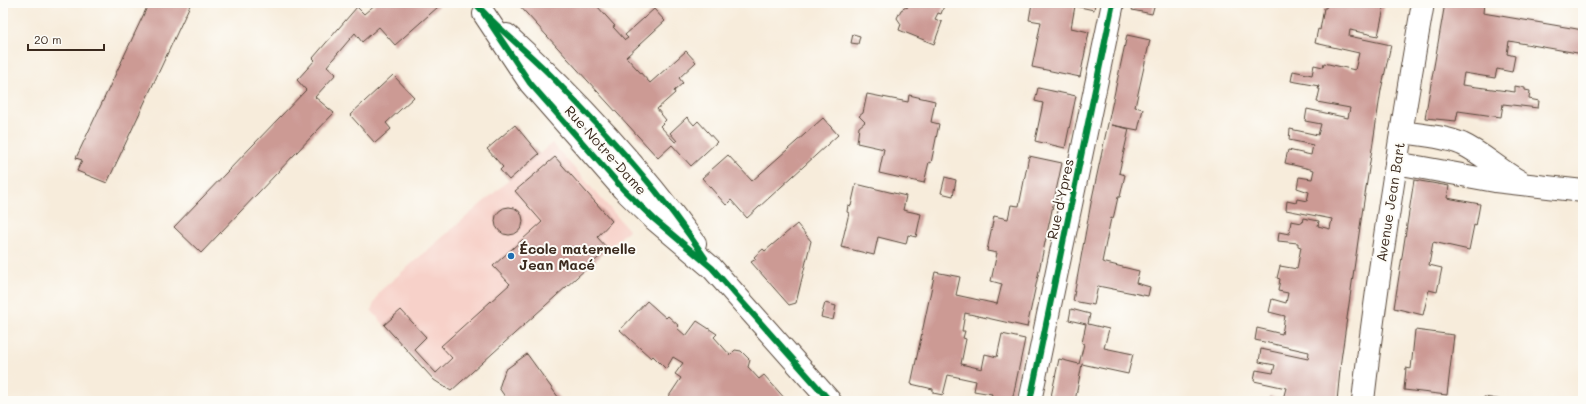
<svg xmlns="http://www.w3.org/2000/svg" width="1586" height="404" viewBox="0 0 1586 404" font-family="Mali,sans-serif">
	<rect width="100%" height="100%" fill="#fdfcf7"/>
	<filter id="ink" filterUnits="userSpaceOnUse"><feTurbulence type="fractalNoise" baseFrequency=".025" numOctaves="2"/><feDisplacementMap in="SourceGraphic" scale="8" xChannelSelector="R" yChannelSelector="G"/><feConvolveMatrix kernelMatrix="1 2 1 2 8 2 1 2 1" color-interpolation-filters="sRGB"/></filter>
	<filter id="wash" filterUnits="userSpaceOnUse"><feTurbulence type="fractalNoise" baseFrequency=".012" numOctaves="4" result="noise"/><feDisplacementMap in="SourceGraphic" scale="16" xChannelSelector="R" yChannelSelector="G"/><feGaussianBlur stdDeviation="0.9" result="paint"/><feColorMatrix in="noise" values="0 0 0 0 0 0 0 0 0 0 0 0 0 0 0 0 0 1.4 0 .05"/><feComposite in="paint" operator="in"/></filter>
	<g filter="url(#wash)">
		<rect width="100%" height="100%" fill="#f7ecdb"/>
		<path fill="#f7d1c9" d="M552,143L629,230L451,391L434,380L371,310L380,291Z"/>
		<g id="blocks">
			<path fill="#cc9a94" d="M149,3H191L107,183L77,171L82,160L76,158Z
				M377,3H435L438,7L395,45L379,27L362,42L355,33L327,66L336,74L315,97L334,113L201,253L174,227L306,90L297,80L315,60L313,58L357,7L364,14Z
				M517,3H584L586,5L588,3H600L597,6L615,26L613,27L625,40L628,38L625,35L654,9L665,21L626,57L650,83L686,51L696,62L679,78L683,83L674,91L675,93L657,109L666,120L660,126L675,142L677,141L670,133L687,117L694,125L698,121L717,142L691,166L672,145L658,158Z
				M909,3H945L941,14L938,13L935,19L942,22L934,44L899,30L901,24L897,18L901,10L906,7L907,8Z
				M1032,3H1095L1094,10L1075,6L1071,28L1089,32L1080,77L1032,67L1041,22L1029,20Z
				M1134,3H1155L1152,14L1132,10Z
				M1327,3H1385L1378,36L1350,30L1349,36L1391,45L1381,90L1360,227L1341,360L1337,401H1269L1270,396L1283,399L1286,388L1254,381L1256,370L1273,373L1275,365L1259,362L1261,349L1308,359L1309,352L1255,340L1257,328L1282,334L1285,316L1269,312L1272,299L1286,303L1288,293L1278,291L1280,279L1277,278L1280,266L1297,269L1301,247L1298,246V243L1278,241L1279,232L1289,234L1291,221L1302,223L1303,218L1319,221L1318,226L1330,229L1332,219L1286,210L1287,201L1296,203L1297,199L1307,201L1309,192L1297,188L1299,177L1312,179L1314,170L1285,163L1288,150L1311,155L1313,145L1289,140L1290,129L1318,135L1321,124L1305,121L1307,109L1348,118L1350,108L1317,102L1320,89H1318L1319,86L1291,81L1293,71L1312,75L1314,65L1323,67L1324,63L1355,70L1359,53L1315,43L1318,29L1320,30L1324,8H1326Z
				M1445,3H1484L1483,13L1583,30V54L1509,41L1507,54L1515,56L1512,72L1497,69L1495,78L1464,73L1462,85L1515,92V86L1525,88V90L1530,91L1529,99L1539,101L1538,108L1503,104L1501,117L1458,111L1456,121L1425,118Z
				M853,34L860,36L858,44L851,43Z
				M1127,35L1150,40L1135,107L1143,109L1138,130L1112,125L1129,129L1119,173L1125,175L1120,197H1118L1113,219L1111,218L1102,262L1139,271L1136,283L1150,287L1148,296L1098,286L1094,305L1073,301L1091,203Z
				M393,75L414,97L386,123L391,129L375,143L350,115Z
				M1038,88L1076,96L1065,148L1035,141L1043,103L1035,101Z
				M867,94L908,102L909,95L935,101L931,122L939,124L931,163L929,162L924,183L879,173L884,149L857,143L859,127L865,122L859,116L863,113Z
				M823,118L838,135L747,218L731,200L726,205L702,178L728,155L752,181Z
				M515,125L539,154L509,180L500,170L503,167L487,149Z
				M1029,156L1062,163L1027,327L965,313L962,331H965L963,338L966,339L961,364L982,369L985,354L997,357L1002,334L1025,339L1012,401H990L992,394L974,391L976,381L948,375L943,395L933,393V389L911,384L935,272L960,277L956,295L997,304L1002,284L991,281L997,253L987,251L994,216L1008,219L1011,205L1019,206Z
				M555,157L612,221L597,237L608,249L451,391L434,380L384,325L401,310L426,337L414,349L436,373L452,358L441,346L510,284L493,266L542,222L515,191Z
				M945,177L956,180L953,196L941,193Z
				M1414,180L1449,186L1447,198L1480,204L1476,226L1474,225L1469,250L1433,242L1429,265L1442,268L1437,292L1429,290L1423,315L1394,308Z
				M856,184L906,196L903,210L921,214L916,237L908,235L906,244L878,237L874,255L841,247L849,213L847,212L848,205L851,206Z
				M495 221a14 14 0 1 1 28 0a14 14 0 1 1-28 0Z
				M797,224L811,241L796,303L789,305L751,262L756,259L754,257L763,249L765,251Z
				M647,301L666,318L668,316L679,326L677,328L686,336L697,321L717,334L714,337L730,355L735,350L741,351L750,360L748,367L759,379L764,375L787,401H674L675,400L669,396L681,378L675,374L683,363L673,357L666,369L653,356L651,358L620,330Z
				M825,303L836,306L833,320L821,317Z
				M1071,309L1090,314L1088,324L1109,329L1104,348L1133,354L1128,374L1082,364L1075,401H1050L1059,359L1079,364L1084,344L1082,343L1086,324L1069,320Z
				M1415,330L1454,335L1447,395L1404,390L1406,368L1411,369Z
				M527,354L561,401H508L499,388L505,370Z
				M1484,397L1503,400V401H1483Z"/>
		</g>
	</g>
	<g filter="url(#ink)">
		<use href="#blocks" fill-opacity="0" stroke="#57473a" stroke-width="1"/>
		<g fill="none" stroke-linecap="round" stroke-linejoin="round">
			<defs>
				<path id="street" d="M1401,132C1421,135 1443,136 1462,144C1482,153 1499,170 1519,181
					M1396,163L1495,181L1583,191
					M1030,401L1113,3
					M1363,401C1378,268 1400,135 1423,3"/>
				<path id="secondary" d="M484,14L530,83L623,189L654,219L712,268L830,401
					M507,35C576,98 640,168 695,243"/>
			</defs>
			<use href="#street" stroke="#57473a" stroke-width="24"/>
			<use href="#secondary" stroke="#57473a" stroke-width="24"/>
			<use href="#street" stroke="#fff" stroke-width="22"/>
			<use href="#secondary" stroke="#fff" stroke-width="22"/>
			<defs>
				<path id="cycleway" d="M475,3C501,32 532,55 558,83C611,138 663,194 705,258
					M484,14L530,83L623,189L654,219L712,268L830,401
					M1030,401L1113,3"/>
			</defs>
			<use href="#cycleway" stroke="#fdfcf7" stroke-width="8"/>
			<use href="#cycleway" stroke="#00873e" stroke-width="6"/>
		</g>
	</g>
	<circle fill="#1f6fb2" stroke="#fdfcf7" stroke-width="1.5" cx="511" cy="256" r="4"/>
	<g text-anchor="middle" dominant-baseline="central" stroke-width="4" stroke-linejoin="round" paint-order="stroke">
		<g font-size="14" fill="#3b2a1e" stroke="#fdfcf7">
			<text transform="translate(606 150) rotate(48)">Rue Notre-Dame</text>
			<text transform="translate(1060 199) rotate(-78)">Rue d'Ypres</text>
			<text transform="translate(1390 202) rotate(-81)">Avenue Jean Bart</text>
		</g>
		<g font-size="14" font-weight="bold" fill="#3b2a1e" stroke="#fdfcf7" text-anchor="start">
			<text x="519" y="248">École maternelle<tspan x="519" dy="16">Jean Macé</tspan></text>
		</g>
	</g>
	<rect width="1586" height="404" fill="none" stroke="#fdfcf7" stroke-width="16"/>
	<path d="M28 44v6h76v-6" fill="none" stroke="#3b2a1e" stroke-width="2"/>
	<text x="34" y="44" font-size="12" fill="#3b2a1e" stroke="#fdfcf7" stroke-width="3" paint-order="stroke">20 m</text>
</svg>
